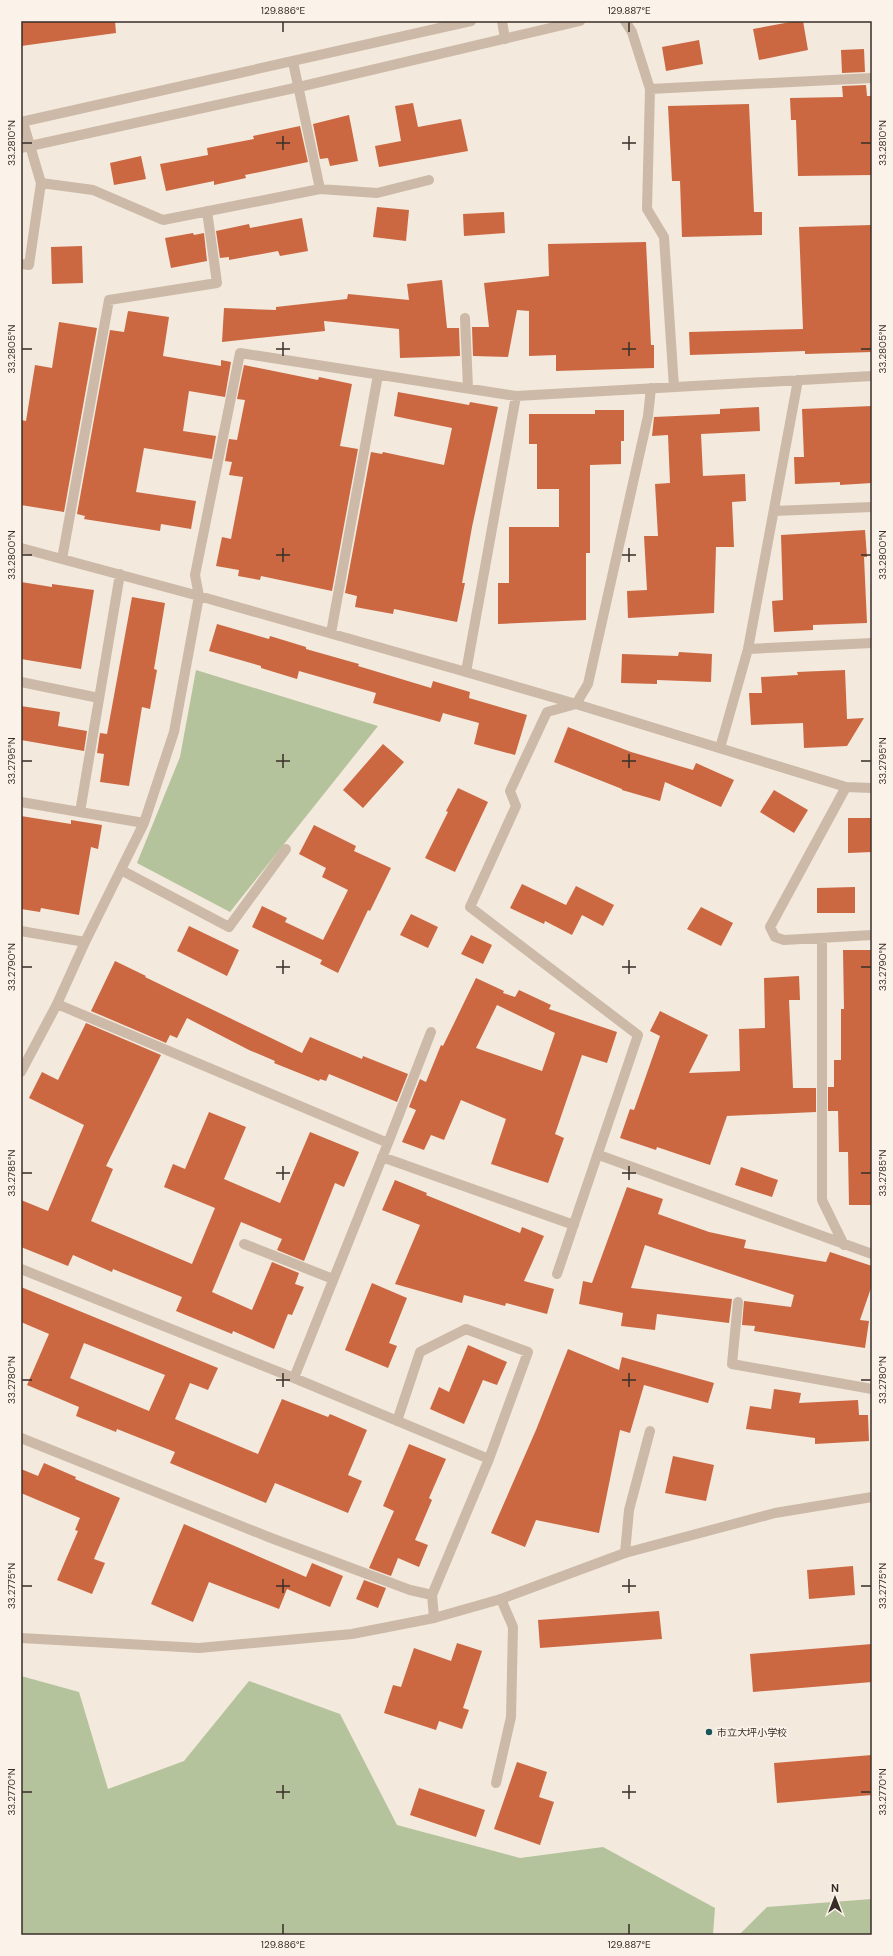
<svg xmlns="http://www.w3.org/2000/svg" width="893" height="1956" viewBox="0 0 893 1956" font-family="'DM Sans','Noto Sans JP',sans-serif">
	<rect width="100%" height="100%" fill="#f3e9dc"/>
	<path fill="#b4c39b" d="M196,670L378,726L230,912L137,863L180,757Z
		M21,1676L79,1692L108,1789L184,1761L249,1681L340,1714L397,1825L520,1858L603,1847L715,1908L713,1935H21Z
		M872,1899V1935H739L767,1907Z"/>
	<path fill="#cb6842" fill-rule="evenodd" d="M21,21H115L116,33L21,46Z
		M796,21H803L808,50L759,60L753,29Z
		M699,40L703,64L666,71L662,47Z
		M864,49L865,72L842,73L841,50Z
		M866,85L867,96H871L872,175L798,176L796,120H791L790,98L843,97L842,86Z
		M413,103L418,127L461,119L468,151L379,167L375,146L401,141L395,106Z
		M749,104L754,212H762V235L682,237L680,181H672L668,106Z
		M349,115L358,161L330,166L328,158L320,159L313,124Z
		M300,126L308,162L245,175L246,178L214,185V181L166,191L160,164L208,155L207,148L254,139L253,136Z
		M141,156L146,179L114,185L110,163Z
		M377,207L409,210L406,241L373,237Z
		M504,212L505,233L464,236L463,214Z
		M302,218L308,251L280,256L278,251L229,260V257L220,258L216,231L249,224L250,228Z
		M872,225V352L805,354V351L690,355L689,332L803,329L799,227Z
		M193,233L194,235L204,233L207,261L171,268L165,238Z
		M646,242L651,345H654V368L556,371V355L529,356V311L517,310L508,357L473,356L472,327H489L484,283L549,276L548,244Z
		M82,246L83,283L52,284L51,247Z
		M442,280L447,328H459L460,356L400,358L399,329L324,321L325,331L222,342L224,308L276,310V307L347,299L348,294L409,300L407,284Z
		M128,311L169,317L163,356L221,366V360L231,362L225,397L189,391L183,431L216,436L212,459L144,448L136,492L196,501L191,529L161,524L160,531L84,519L85,516L77,514L110,330L124,332Z
		M59,322L97,328L64,512L21,505V420L26,421L35,365L52,368Z
		M244,365L318,380L319,377L352,384L340,446L358,449L332,591L261,576L260,580L238,576L239,570L216,566L222,537L231,539L243,477L229,475L232,462L225,461L229,439L237,440L245,400L237,399Z
		M398,392L469,405L470,402L498,407L472,527L462,583H465L457,622L394,609L393,614L355,607L357,596L345,593L371,452L382,454L383,452L444,465L452,428L394,416Z
		M872,406V483L840,485V482L795,484L794,457H804L802,409Z
		M759,407L760,431L701,434L703,476L745,474L746,501L732,502L734,547H716L714,613L628,618L627,591L647,590L644,536H658L655,484L670,483L668,435L652,436L654,417L720,414V409Z
		M595,410H624V441H621V464L590,465V553H586V620L498,624V583H509V527H559V489H537V444H529V414H595Z
		M865,530L867,557H864L867,623L813,625V630L774,632L772,601L783,600L781,535Z
		M21,582L52,587V584L94,590L81,669L21,659Z
		M132,597L165,603L154,669L157,670L150,709L142,707L129,786L100,782L104,754L97,753L100,733L107,734Z
		M217,624L269,639L270,636L306,647V649L359,664L358,666L431,688L433,681L470,692L469,698L527,715L515,755L474,744L479,723L443,713L440,722L373,703L376,693L299,671L297,679L261,668V666L209,651Z
		M679,652L712,654L711,682L657,680V684L621,683L622,654L678,656Z
		M845,670L847,719L864,718L847,746L804,748L803,723L751,725L749,693H762L761,677L798,675L797,672Z
		M21,706L60,712L58,726L87,731L84,751L21,740Z
		M568,727L631,752L693,770L696,763L734,780L721,807L665,782L660,801L622,790V789L554,762Z
		M383,744L404,762L363,808L343,790Z
		M458,788L488,802L455,872L425,858L448,812L446,811Z
		M774,790L808,810L794,833L760,812Z
		M21,816L71,824V820L102,825L98,849L91,847L79,915L41,908L40,912L21,909Z
		M848,818H872V852L848,853Z
		M314,825L356,846L354,851L391,868L370,911L368,910L338,973L320,964L322,960L252,927L262,906L287,918L285,922L323,940L348,890L322,877L326,868L299,854Z
		M522,884L566,905L576,886L614,905L603,926L582,915L572,935L545,921L544,924L510,908Z
		M855,887V913H817V888Z
		M701,907L733,923L721,946L687,929Z
		M411,914L438,927L428,948L400,935Z
		M189,926L239,950L227,976L177,951Z
		M471,935L492,945L483,964L461,954Z
		M843,950H872V1205H849L848,1152H839L838,1111H828V1087H834V1060H841V1009H844Z
		M115,961L146,976L145,977L302,1053L310,1037L362,1059L363,1056L408,1074L397,1102L329,1074L326,1081L320,1079L319,1081L274,1063L275,1061L249,1050L187,1018L177,1038L170,1035L166,1043L91,1011Z
		M799,976L800,1000H789L793,1088H816V1112L727,1116L710,1165L657,1147L656,1150L620,1138L630,1109L634,1110L660,1036L650,1031L660,1011L708,1035L689,1073L740,1071L739,1029L765,1028L764,978Z
		M476,978L504,991L503,993L515,997L519,990L551,1005L549,1009L617,1032L607,1063L582,1055L555,1134L564,1138L548,1183L491,1164L506,1119L461,1100L444,1140L431,1135L424,1150L402,1142L416,1110L409,1107L420,1079L426,1082L441,1045L443,1046ZM497,1005L555,1033L542,1071L476,1048Z
		M86,1023L161,1055L106,1166L113,1169L91,1221L192,1264L215,1208L164,1187L173,1164L185,1169L209,1112L246,1127L224,1179L280,1203L310,1132L359,1152L344,1187L335,1183L304,1261L277,1250L282,1239L241,1222L212,1292L252,1310L272,1262L299,1273L295,1284L304,1287L292,1315L288,1314L274,1349L233,1331L232,1334L176,1311L182,1297L113,1269L112,1272L73,1255L68,1266L21,1247V1200L48,1211L84,1125L29,1098L42,1072L58,1080Z
		M741,1167L778,1180L772,1197L735,1185Z
		M395,1180L427,1193L426,1195L520,1233L522,1227L544,1236L524,1281L554,1289L547,1314L506,1303L505,1306L464,1295L462,1303L395,1284L420,1225L382,1210Z
		M627,1187L663,1199L658,1214L709,1232L746,1240L744,1248L826,1262L830,1252L872,1266V1285L860,1320L869,1321L865,1348L754,1331L755,1326L742,1325L744,1301L791,1307L794,1295L645,1245L631,1288L732,1299L729,1323L657,1314L655,1330L621,1326L623,1313L579,1304L583,1281L592,1283Z
		M372,1283L407,1298L389,1343L397,1346L388,1368L345,1350Z
		M21,1287L218,1368L208,1390L190,1383L175,1419L258,1454L282,1399L328,1417L330,1414L367,1430L348,1475L362,1481L348,1513L275,1483L266,1503L170,1463L175,1452L117,1429L116,1432L76,1416L79,1407L27,1385L49,1334L21,1322ZM84,1343L165,1375L149,1411L70,1378Z
		M468,1345L507,1362L497,1385L483,1380L464,1424L430,1409L439,1387L449,1392Z
		M568,1349L619,1370L622,1357L714,1383L708,1403L644,1385L630,1433L620,1430L599,1533L536,1520L525,1547L491,1533L536,1430Z
		M774,1389L801,1393L799,1403L858,1400L859,1415H868L869,1441L815,1444V1438L746,1429L750,1406L771,1409Z
		M409,1444L446,1459L429,1498L432,1500L415,1540L428,1545L419,1567L398,1558L391,1576L369,1568L394,1511L383,1506Z
		M673,1456L714,1465L706,1501L665,1493Z
		M44,1463L76,1477L75,1479L120,1498L94,1559L105,1563L92,1594L57,1580L78,1531L75,1530L80,1518L21,1493V1469L38,1476Z
		M184,1524L306,1577L312,1563L343,1576L330,1607L287,1589L279,1609L209,1582L193,1622L151,1604Z
		M853,1566L855,1595L809,1599L807,1570Z
		M364,1580L386,1588L378,1608L356,1599Z
		M659,1611L662,1639L540,1648L538,1620Z
		M457,1643L482,1651L463,1708L469,1710L462,1729L439,1721L436,1730L384,1713L393,1685L401,1687L414,1648L451,1661Z
		M872,1644V1682L753,1692L750,1654Z
		M872,1755V1795L777,1803L774,1763Z
		M517,1762L547,1772L539,1797L554,1802L540,1845L494,1829Z
		M419,1788L485,1810L476,1837L410,1815Z"/>
	<g fill="none" stroke-linecap="round" stroke-linejoin="round">
		<path stroke="#ccb9a7" stroke-width="10" d="M502,21L505,39
			M625,21L632,32L650,89L647,209L664,237L674,387
			M650,89L872,78
			M41,183L93,190L163,220L320,189L293,62
			M320,189L377,193L429,180
			M21,264L29,265L41,183L23,122
			M465,318L468,388
			M774,511L872,507
			M21,548L199,596L466,672L516,396
			M62,559L109,300L217,283L207,211
			M331,633L378,375
			M748,649L872,643
			M21,682L99,698
			M720,748L748,649L798,380
			M846,787L770,927L775,937L784,940L872,935
			M21,802L144,823
			M80,812L120,574
			M121,870L229,927L286,849
			M21,931L85,942
			M822,938V1200L844,1245
			M57,1004L388,1143L294,1378
			M21,1072L57,1004L85,942L144,823L174,732L199,596L195,575L240,353L516,396L872,376
			M388,1143L431,1032
			M599,1155L872,1254
			M382,1157L574,1225
			M244,1244L333,1279
			M21,1269L294,1378L489,1459L432,1595
			M557,1274L638,1035L470,907L516,806L510,791L547,712L576,704L588,684L648,416L651,388
			M738,1302L732,1364L872,1389
			M397,1421L420,1352L466,1329L528,1352L489,1459
			M21,1438L271,1538L410,1590L432,1595L434,1618
			M625,1553L629,1510L650,1431
			M496,1783L511,1717L513,1627L501,1599"/>
		<path stroke="#ccb9a7" stroke-width="10" d="M21,122L471,21
			M21,148L299,87L580,21
			M466,672L576,704L846,787L872,788
			M21,1638L199,1648L352,1634L434,1618L501,1599L625,1553L775,1513L872,1497"/>
	</g>
	<path fill="none" stroke="#382e28" stroke-width="1.5" d="M283,22V32M629,22V32M283,136V150M629,136V150M22,143H32M276,143H290M622,143H636M861,143H871M283,342V356M629,342V356M22,349H32M276,349H290M622,349H636M861,349H871M283,548V562M629,548V562M22,555H32M276,555H290M622,555H636M861,555H871M283,754V768M629,754V768M22,761H32M276,761H290M622,761H636M861,761H871M283,960V974M629,960V974M22,967H32M276,967H290M622,967H636M861,967H871M283,1166V1180M629,1166V1180M22,1173H32M276,1173H290M622,1173H636M861,1173H871M283,1373V1387M629,1373V1387M22,1380H32M276,1380H290M622,1380H636M861,1380H871M283,1579V1593M629,1579V1593M22,1586H32M276,1586H290M622,1586H636M861,1586H871M283,1785V1799M629,1785V1799M22,1792H32M276,1792H290M622,1792H636M861,1792H871M283,1924V1934M629,1924V1934"/>
	<circle fill="#1b555c" stroke="#fbf3e9" stroke-width="1.5" cx="709" cy="1732" r="4"/>
	<g text-anchor="middle" dominant-baseline="central" stroke-width="3.5" stroke-linejoin="round" paint-order="stroke">
		<g font-size="10" fill="#382e28" stroke="#fbf3e9" text-anchor="start">
			<text x="717" y="1732">市立大坪小学校</text>
		</g>
	</g>
	<rect width="893" height="1956" fill="none" stroke="#fbf3e9" stroke-width="44"/>
	<g transform="translate(835 1898)" stroke="#fbf3e9" stroke-width="3" paint-order="stroke">
	<path d="M0-3L7 15L0 10L-7 15Z" fill="#382e28"/>
	<text y="-6" font-size="11" font-weight="bold" text-anchor="middle" fill="#382e28">N</text>
	</g>
	<rect x="22" y="22" width="849" height="1912" fill="none" stroke="#382e28" stroke-width="1.5"/>
	<g font-size="10" text-anchor="middle" fill="#382e28">
		<text x="283" y="14">129.886°E</text>
		<text x="629" y="14">129.887°E</text>
		<text transform="translate(11 143) rotate(-90)" y="4">33.2810°N</text>
		<text transform="translate(882 143) rotate(-90)" y="4">33.2810°N</text>
		<text transform="translate(11 349) rotate(-90)" y="4">33.2805°N</text>
		<text transform="translate(882 349) rotate(-90)" y="4">33.2805°N</text>
		<text transform="translate(11 555) rotate(-90)" y="4">33.2800°N</text>
		<text transform="translate(882 555) rotate(-90)" y="4">33.2800°N</text>
		<text transform="translate(11 761) rotate(-90)" y="4">33.2795°N</text>
		<text transform="translate(882 761) rotate(-90)" y="4">33.2795°N</text>
		<text transform="translate(11 967) rotate(-90)" y="4">33.2790°N</text>
		<text transform="translate(882 967) rotate(-90)" y="4">33.2790°N</text>
		<text transform="translate(11 1173) rotate(-90)" y="4">33.2785°N</text>
		<text transform="translate(882 1173) rotate(-90)" y="4">33.2785°N</text>
		<text transform="translate(11 1380) rotate(-90)" y="4">33.2780°N</text>
		<text transform="translate(882 1380) rotate(-90)" y="4">33.2780°N</text>
		<text transform="translate(11 1586) rotate(-90)" y="4">33.2775°N</text>
		<text transform="translate(882 1586) rotate(-90)" y="4">33.2775°N</text>
		<text transform="translate(11 1792) rotate(-90)" y="4">33.2770°N</text>
		<text transform="translate(882 1792) rotate(-90)" y="4">33.2770°N</text>
		<text x="283" y="1948">129.886°E</text>
		<text x="629" y="1948">129.887°E</text>
	</g>
</svg>
